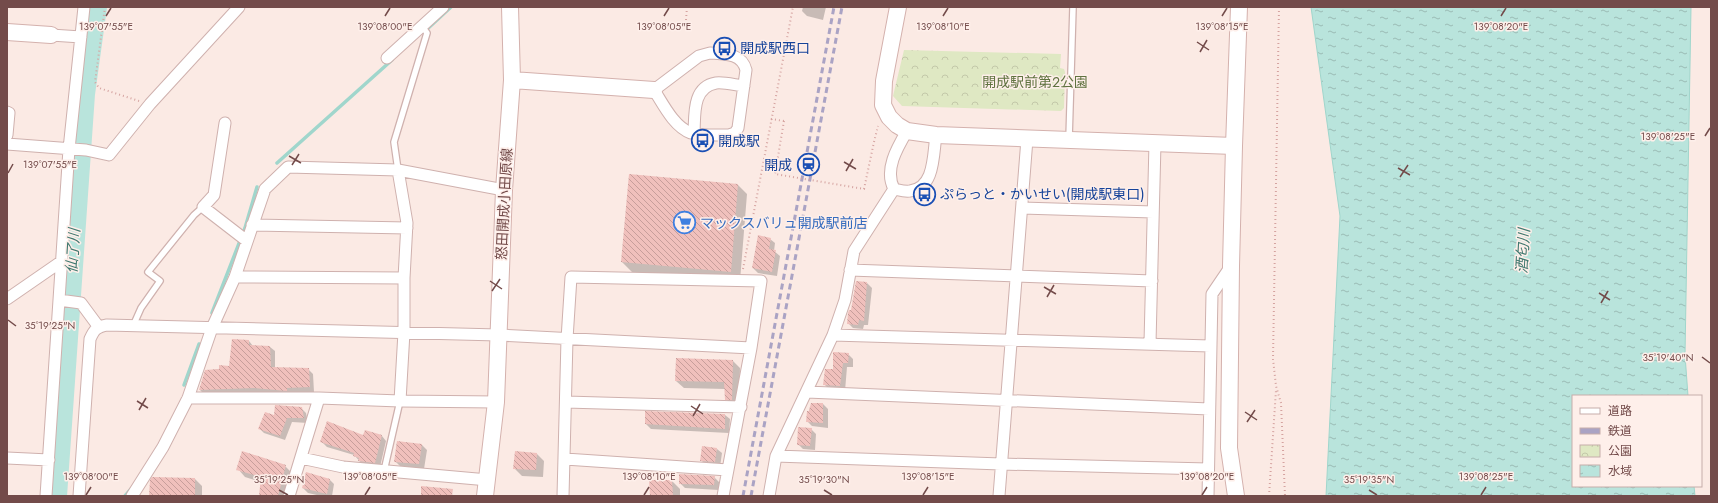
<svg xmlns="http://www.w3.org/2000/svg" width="1718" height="503" viewBox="0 0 1718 503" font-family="Jost,'Noto Sans JP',sans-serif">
	<defs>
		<pattern id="park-crowns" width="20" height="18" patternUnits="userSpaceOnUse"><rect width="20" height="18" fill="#dfe8c3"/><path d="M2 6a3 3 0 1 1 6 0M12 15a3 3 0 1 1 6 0" fill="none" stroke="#c3c8a9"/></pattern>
		<pattern id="water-ripples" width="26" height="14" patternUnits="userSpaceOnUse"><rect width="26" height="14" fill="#b9e4dc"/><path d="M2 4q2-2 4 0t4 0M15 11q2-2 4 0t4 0" fill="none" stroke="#9bbbb4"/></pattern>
		<pattern id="building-back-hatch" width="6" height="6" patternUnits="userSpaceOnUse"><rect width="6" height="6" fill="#f0c0bc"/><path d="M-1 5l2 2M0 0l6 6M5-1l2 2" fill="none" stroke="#c79e9b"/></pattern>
	</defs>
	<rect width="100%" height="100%" fill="#fbeae4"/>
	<path fill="url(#park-crowns)" d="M904,50L1061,54L1060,68L1064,69L1065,72L1064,108L1061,111L902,106L893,96Z"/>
	<path fill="url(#water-ripples)" stroke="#a0d6cc" d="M1311,7H1691L1685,355L1688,396H1573V486H1694L1695,496H1326L1340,216Z"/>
	<path fill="#0003" d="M803,7H826L823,20L807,16L802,11Z
		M738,185L747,194L740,281L632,272L622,262Z
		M770,239L775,243L774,251L780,256L777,276L758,273L753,268Z
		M867,283L872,288L868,325H864L863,329L853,328L848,323L851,311Z
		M249,341L253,346L270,347L275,351V369H308L313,374L314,392L205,395L200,390L206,371L230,367Z
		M848,354L853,359V367H847L845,391L829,389L824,384L834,371Z
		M733,361L740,368L739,407H734L726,399L725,389L684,388L676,381Z
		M823,404L828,409V428L812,426L807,421L810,407Z
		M301,408L306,413L308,423L292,422L285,440L264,433L259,428L274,416Z
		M646,412L725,415L730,419L729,433L651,429L646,424Z
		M811,429L816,434L815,450L803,449L798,444Z
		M364,436H382L386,441L380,467L364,466L354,455L327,447L322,442Z
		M397,442L422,445L427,450L424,469L400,466L395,461Z
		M717,449L722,453L720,467L706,466L702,461Z
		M537,454L544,461L543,477L522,476L514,468Z
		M285,466L292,473L286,496H260L261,482L245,477L238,469Z
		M714,477L719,482V490L685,488L680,483Z
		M195,479L202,486V495L231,496H150Z
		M329,479L334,484L332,496H321L308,493L303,488Z
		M672,481L680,489V496H651Z"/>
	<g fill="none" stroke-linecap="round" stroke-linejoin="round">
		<path stroke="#a0d6cc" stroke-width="3.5" d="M424,32L451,7
			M277,163L392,60
			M212,313L245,228L257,187
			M184,385L199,344
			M125,496L131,489"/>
		<path stroke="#b9e4dc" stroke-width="22" d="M56,496L84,94L96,7"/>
	</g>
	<path fill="url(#building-back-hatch)" d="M629,174L738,184L731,272L621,262Z
		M758,235L771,238L769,249L776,250L772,272L752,268Z
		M856,281L867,282L864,321L859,320L858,325L847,324L848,313L849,310H851Z
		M232,339L249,340V345L270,346L271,367L309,368L310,387L287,388V391L254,388L199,390L205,370L219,369V365L229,366Z
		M833,352L849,353L848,363H843L840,386L823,385L825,369H833Z
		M676,358L733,360L732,400H725L724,382L675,381Z
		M811,403H823V423L806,422L807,411H809Z
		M275,405L302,407L304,418H287L280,436L258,429L265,412L274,415Z
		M645,411L725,414V429L645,424Z
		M327,421L363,435L365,430L382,435L375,463L358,461L359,458L353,456L354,453L320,442Z
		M798,427L812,428L810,446L797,445Z
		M397,441L422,444L419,464L394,462Z
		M702,446L717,448L715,462L700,461Z
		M242,451L286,465L278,496H259L261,477L236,470Z
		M515,451L537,453L536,470L513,469Z
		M306,472L330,479L327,494L302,488Z
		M679,474L715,476L714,485L679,484Z
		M152,477L195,478V496H149L150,480Z
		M649,480H672L673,496H650Z
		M421,486L453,489L452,496H421Z"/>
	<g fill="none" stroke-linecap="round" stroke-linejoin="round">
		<defs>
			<path id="lane" d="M1069,139L1073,7
				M398,170L394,142L427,33L422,26
				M133,326L141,308L160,281L148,272L194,215L203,207
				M384,471L400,401"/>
			<path id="street" d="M51,35L81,37
				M710,53C724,54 742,53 746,70L738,128L735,133L729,135C718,135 702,136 691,133C674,127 663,104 654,90L699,56Z
				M387,58L443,7
				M7,112L9,113L7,135
				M225,123L214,195L203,207L247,241
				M907,131C897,148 884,170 894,189C899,190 905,192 910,191C935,188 933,155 936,135
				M694,133C695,115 692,87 716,83C724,82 735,85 744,86
				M7,144L86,150L109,155L150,104L239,7
				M398,170L407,223L404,278V332L400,401
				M1022,208L1153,212
				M252,225L407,228
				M850,270L1152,281
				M235,277L404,278
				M7,299L62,261
				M59,300L81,303L98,326
				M833,335L1210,346
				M1150,343L1155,143
				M807,392L1209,409
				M188,398H319
				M566,402L741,407
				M776,456L1001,464L1208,469
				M7,458L49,460
				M301,458L343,467L488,480
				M565,459L728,470
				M46,496L69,149L84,7
				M79,496L90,339C94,330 96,327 107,325L498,335L751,348
				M132,496L163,447L188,398L212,328L235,277L265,189L288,167L398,170L504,190
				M289,496L319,398L400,401L496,402
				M563,496L567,339L571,277L761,281L751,348L723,496
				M769,496L776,456L833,335L845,300L854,251L894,189
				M999,496L1027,139
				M1208,496L1212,294L1231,266"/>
			<path id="secondary" d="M898,7L884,81L883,105L889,117L897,125L907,131L936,135L1234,146L1239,7
				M7,32L51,35
				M512,80L654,90
				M1234,146L1231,266L1229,448L1236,496
				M485,496L496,402L504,190L512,80L510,7"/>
		</defs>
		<use href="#lane" stroke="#cfb1ae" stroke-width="8"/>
		<use href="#street" stroke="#cfb1ae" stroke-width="13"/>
		<use href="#secondary" stroke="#d4b1ad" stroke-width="18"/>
		<path stroke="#d5a3a0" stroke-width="2" stroke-dasharray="1 3" stroke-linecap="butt" d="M105,7L95,82L99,88L139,101
			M1279,7L1273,359L1276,386L1281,403L1285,496
			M686,20L687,7
			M771,119L784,121
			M874,142L878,126
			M743,269L793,7
			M1269,496L1276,390"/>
		<use href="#lane" stroke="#fff" stroke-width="5.5"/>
		<use href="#street" stroke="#fff" stroke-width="11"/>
		<use href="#secondary" stroke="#fff" stroke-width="16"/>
		<path stroke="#aaa3c4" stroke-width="3" stroke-dasharray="6 4" stroke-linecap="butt" d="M743,496L834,7
			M751,496L842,7"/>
		<path stroke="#d5a3a0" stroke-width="2" stroke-dasharray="1 3" stroke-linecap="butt" d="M784,121L775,174L864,189L874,142"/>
	</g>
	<path fill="none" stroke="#734b4a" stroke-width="1.5" d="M106,16L111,8M385,16L390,8M664,16L669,8M943,16L948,8M1222,16L1227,8M1501,16L1506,8M1197,42L1209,50M1200,52L1207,40M1705,136L1710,128M289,156L301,163M844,162L856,169M292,165L299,154M1398,168L1410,175M846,171L853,159M8,173L13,164M1400,177L1408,165M490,281L502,289M1044,287L1056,294M492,291L500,279M1599,293L1610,300M1047,297L1054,285M1601,303L1608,291M8,320L16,326M1702,357L1710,363M137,401L148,408M691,406L703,414M139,410L146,398M1245,412L1257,420M693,416L700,404M1247,422L1255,410M279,490L288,495M824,490L832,495M1369,490L1377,495M86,495L91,487M365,495L370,487M644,495L649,487M923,495L928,487M1202,495L1207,487M1481,495L1486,487"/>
	<defs>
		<symbol id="bus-ring" viewBox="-11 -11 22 22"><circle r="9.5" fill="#feefea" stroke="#1a4fb4" stroke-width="1.5"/><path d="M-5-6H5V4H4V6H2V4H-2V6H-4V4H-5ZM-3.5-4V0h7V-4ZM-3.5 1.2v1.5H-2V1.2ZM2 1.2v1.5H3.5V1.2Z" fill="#1a4fb4"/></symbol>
		<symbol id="station-ring" viewBox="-11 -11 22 22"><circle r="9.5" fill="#feefea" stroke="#1a4fb4" stroke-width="1.5"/><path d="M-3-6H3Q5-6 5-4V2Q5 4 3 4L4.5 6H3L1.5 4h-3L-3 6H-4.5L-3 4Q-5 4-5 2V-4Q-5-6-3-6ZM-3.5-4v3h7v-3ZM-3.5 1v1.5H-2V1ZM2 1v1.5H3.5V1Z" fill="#1a4fb4"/></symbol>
		<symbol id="supermarket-ring" viewBox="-11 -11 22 22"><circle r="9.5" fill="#feefea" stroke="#3f7fe0" stroke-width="1.5"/><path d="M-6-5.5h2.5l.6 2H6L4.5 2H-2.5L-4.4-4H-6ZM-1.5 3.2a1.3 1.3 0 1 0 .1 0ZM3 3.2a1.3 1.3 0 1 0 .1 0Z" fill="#3f7fe0"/></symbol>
	</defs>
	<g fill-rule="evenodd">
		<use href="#bus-ring" x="712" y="36" width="25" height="25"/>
		<use href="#bus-ring" x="690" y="128" width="25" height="25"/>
		<use href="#station-ring" x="796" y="152" width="25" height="25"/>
		<use href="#bus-ring" x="912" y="182" width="25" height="25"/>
		<use href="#supermarket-ring" x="672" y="210" width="25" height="25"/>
	</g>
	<g text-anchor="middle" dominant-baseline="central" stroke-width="3" stroke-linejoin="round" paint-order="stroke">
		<g font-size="14" fill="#164399" stroke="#feefea" text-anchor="start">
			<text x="740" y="48">開成駅西口</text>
			<text x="718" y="141">開成駅</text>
			<text x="792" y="165" text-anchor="end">開成</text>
			<text x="940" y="194">ぷらっと・かいせい(開成駅東口)</text>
		</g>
		<g font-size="14" fill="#607340" stroke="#feefea">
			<text x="1035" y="82">開成駅前第２公園</text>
		</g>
		<g font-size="14" fill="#734b4a" stroke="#feefea">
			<text transform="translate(504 204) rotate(-87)">怒田開成小田原線</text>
		</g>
		<g font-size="14" fill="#366cbe" stroke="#feefea" text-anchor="start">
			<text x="700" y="223">マックスバリュ開成駅前店</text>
		</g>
		<g font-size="15" font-style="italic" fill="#3f786f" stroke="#feefea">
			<text transform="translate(73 251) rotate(-86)">仙了川</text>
			<text transform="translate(1523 251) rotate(-87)">酒匂川</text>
		</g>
	</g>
	<g font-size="10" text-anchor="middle" fill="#734b4a" stroke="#feefea" stroke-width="3" stroke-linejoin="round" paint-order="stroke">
		<text x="106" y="30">139°07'55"E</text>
		<text x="385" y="30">139°08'00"E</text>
		<text x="664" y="30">139°08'05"E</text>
		<text x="943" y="30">139°08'10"E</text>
		<text x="1222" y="30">139°08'15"E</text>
		<text x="1501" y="30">139°08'20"E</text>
		<text x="1668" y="140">139°08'25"E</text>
		<text x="50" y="168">139°07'55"E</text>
		<text x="50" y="329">35°19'25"N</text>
		<text x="1668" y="361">35°19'40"N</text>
		<text x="91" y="480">139°08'00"E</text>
		<text x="370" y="480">139°08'05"E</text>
		<text x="649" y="480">139°08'10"E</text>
		<text x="928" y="480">139°08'15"E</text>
		<text x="1207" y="480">139°08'20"E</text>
		<text x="1486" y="480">139°08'25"E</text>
		<text x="279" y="483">35°19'25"N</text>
		<text x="824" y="483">35°19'30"N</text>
		<text x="1369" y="483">35°19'35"N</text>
	</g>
	<rect width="1718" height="503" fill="none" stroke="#734b4a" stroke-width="16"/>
	<rect x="1572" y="395" width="130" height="92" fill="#feefea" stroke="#c6adaa"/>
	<rect x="1580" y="408" width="20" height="6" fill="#ffffff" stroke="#c6adaa"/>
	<text x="1608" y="415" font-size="12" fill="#734b4a">道路</text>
	<rect x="1580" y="428" width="20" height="6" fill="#aaa3c4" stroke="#c6adaa"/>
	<text x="1608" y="435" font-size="12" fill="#734b4a">鉄道</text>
	<rect x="1580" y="445" width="20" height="12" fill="url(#park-crowns)" stroke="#c6adaa"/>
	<text x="1608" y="455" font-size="12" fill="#734b4a">公園</text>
	<rect x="1580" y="465" width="20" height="12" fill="url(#water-ripples)" stroke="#c6adaa"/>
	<text x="1608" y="475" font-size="12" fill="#734b4a">水域</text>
</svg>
